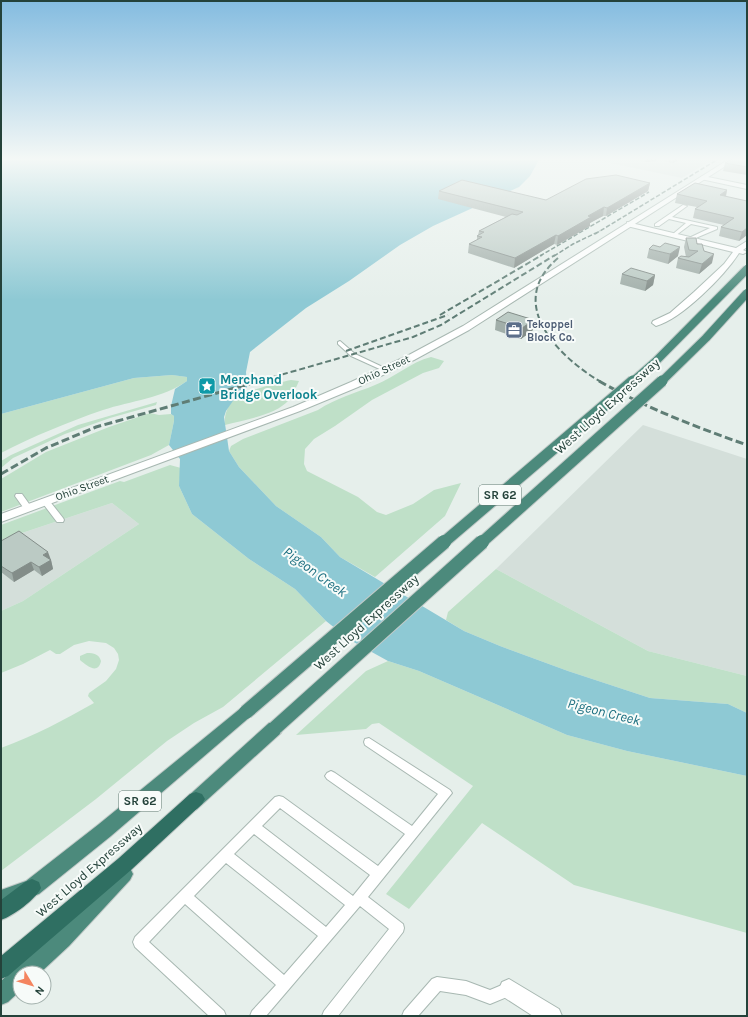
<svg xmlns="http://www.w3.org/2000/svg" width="748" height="1017" viewBox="0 0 748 1017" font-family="Karla,sans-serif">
	<rect width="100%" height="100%" fill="#e6efeb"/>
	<path fill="#d4dfda" d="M586,158H715L682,178Z
		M643,425L747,459V676L648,651L496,569Z
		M112,503L139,524L23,601L1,611V540Z"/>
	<path fill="#bfe0c8" d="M431,357L444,361L439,368L423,373L372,400L335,426L314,439L305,449L304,464L307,471L358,497L377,512L386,515L413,504L434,490L461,483L445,516L375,577L340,557L321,537L276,506L239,467L229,451L231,446L243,439L318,410C336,398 356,393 375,385C395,377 411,362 431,357Z
		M172,375L187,377V381C163,398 131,401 103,410C68,422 34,436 1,453V414L134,378Z
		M291,380L299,381C296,387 293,396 289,400C276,415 244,420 225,425C224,415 227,407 234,399C241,392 280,382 291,380Z
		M157,402L156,405L110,418L65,434L13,458L1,468V461L11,455L78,425Z
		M150,413L159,415L171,414L174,416V421L169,445L151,455L1,512V479L46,452L109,427Z
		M170,465L181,468L179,486L192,514L249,559L295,589L326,621L223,707L194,723L167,741L96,799L1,871V748C34,736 64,720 94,703L88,696L89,693L106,681L116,669L119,660L118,654L114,648L106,643L89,641L74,645L60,654H56L50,650L23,664L1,673V611L23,601L139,524L112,503L1,540V525L120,481L124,482Z
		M496,569L648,651L747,676V713L728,704L650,698L568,671L500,646L464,631L446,620L448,612Z
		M87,653C94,653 99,654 101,661C98,675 87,666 80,660V656Z
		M388,661L419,671L567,735L627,751L747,776V933L574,885L482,823L409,909L386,894L473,786L379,723L372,724L366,729L296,735L366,671Z"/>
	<path fill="#8ec9d4" d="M1,158H540L530,176L519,187L433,226L400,245L349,281L306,308L250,352L246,372L247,387L235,398L226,411L224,417L229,451L239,467L276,506L321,537L340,557L464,631L500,646L568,671L650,698L728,704L747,713V776L627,751L567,735L419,671L388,661L350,640L326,621L295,589L249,559L192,514L179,486L180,459L169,445L174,421V416L171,414V406L175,389L187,381V377L172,375L134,378L1,414Z"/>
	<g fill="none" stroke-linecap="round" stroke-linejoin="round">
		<defs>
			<path id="service" d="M683,205L687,206L672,217L717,227V229L691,240L689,239V238L710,228L691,224L675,236H673V234L686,223L669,219L659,226H655V224Z
				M340,341L355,354L389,370L386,372L384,371L351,356L338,344V342Z
				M16,494H22L32,508L31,510H25L15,496Z
				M42,499H48L63,518L64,520L63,522H57L41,501Z
				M369,738L450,790L452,793L368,897L403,924L404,928L403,932L338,1016H322L324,1011L389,929L360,906L266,1016H250L252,1011L276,985L185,904L149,942L224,1011L226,1016H209L135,947L133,942L135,937L275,797L279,796L283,797L378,866L405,834L327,779L325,776L327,773L331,771L335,773L412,826L438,794L365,745L364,742L365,739ZM280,808L370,875L353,896L262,826ZM254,834L345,905L326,927L234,854ZM226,863L318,936L284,975L194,896Z
				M437,977L466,981L490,990L509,982L514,984L516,989L514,994L490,1004L466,995L440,991L418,1016H402L404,1011L432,979Z"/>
			<path id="minor" d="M703,176L747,185V189L701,179V177Z
				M627,222L736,248L747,241V247L743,250L747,252L743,254L739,253C725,275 682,319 656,326L652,323L653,321L670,313L694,292L724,264L733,252L627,226Z
				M509,979L559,1009L562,1016H533L502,996L499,989L502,982Z"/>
			<path id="tertiary" d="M731,158H738L469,330L414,360L358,387L300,411L1,522V514L293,407L351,382L407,356L463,326Z"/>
			<path id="trunk" d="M246,706L251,708L254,712L251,716L111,836L39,894L1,908V890L26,881L99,824L241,708Z
				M275,722L281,723L283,728L281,733L197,809L191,812L185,809L182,804L185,799L269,723Z
				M124,865L130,868L133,874L130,880L69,946L40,973H20V991L8,1002L1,1005V981L55,932L118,868Z"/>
			<path id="motorway" d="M196,792L202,794L205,799L202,804L131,870L8,976L1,979V956L119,858L190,794Z
				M32,879L39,882L41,888C36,899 13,916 1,920V900L25,882Z"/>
		</defs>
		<use href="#service" stroke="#a8b8b2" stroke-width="2"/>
		<use href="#minor" stroke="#a8b8b2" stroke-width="2"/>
		<use href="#tertiary" stroke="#a8b8b2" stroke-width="2"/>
		<use href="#trunk" stroke="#c2cac8" stroke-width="2"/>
		<use href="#motorway" stroke="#c2cac8" stroke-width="2"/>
		<use href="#service" fill="#fff" fill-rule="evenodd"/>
		<use href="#minor" fill="#fff" fill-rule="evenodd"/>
		<use href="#tertiary" fill="#fff" fill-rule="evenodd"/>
		<use href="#trunk" fill="#4c8a7c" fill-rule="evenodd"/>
		<use href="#motorway" fill="#2f6f62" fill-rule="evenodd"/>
		<path stroke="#5f7d75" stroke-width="1.5" stroke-dasharray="4.5 2" stroke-linecap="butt" d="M595,234L720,158
			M540,256L649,192
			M554,256L573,244L600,231"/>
		<path stroke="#5f7d75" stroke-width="2" stroke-dasharray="6 3" stroke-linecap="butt" d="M558,258C505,303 557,356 601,382
			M440,315L542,255
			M346,351L448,315
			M256,382L413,337L441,325L555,255"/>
		<path stroke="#5f7d75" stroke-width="3" stroke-dasharray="8 3.5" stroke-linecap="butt" d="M599,381C646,408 696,427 747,445
			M1,474L46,448L96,427L260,381"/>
		<defs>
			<path id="trunk-bridge-far2" d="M632,382L656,361L747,269
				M661,382L706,338L747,293"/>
			<path id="trunk-bridge-far1" d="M443,543L633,381
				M481,543L662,381"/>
			<path id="trunk-bridge" d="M246,712L444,542
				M275,728L482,542"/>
		</defs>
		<use href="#trunk-bridge-far2" stroke="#c2cac8" stroke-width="10" stroke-linecap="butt"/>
		<use href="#trunk-bridge-far1" stroke="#c2cac8" stroke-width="13" stroke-linecap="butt"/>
		<use href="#trunk-bridge" stroke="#c2cac8" stroke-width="16" stroke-linecap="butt"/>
		<use href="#trunk-bridge-far2" stroke="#4c8a7c" stroke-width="8"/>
		<use href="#trunk-bridge-far1" stroke="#4c8a7c" stroke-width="11"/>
		<use href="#trunk-bridge" stroke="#4c8a7c" stroke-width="14"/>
	</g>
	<path fill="#a1aea9" d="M626,158H658L656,161L646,162Z
		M664,158H679L678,160L673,163L664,161Z
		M747,158V175L723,171L725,163Z
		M650,183L648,191L606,216H603L590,223V226L557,245L554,244L514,268L468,253L469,244L477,240V236L478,235L479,231L506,217L438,199L439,191L546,200Z
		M727,190L726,197L747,201V235L739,241L719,236L721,227L724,225L693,218L695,209L697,207L675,203L677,194Z
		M686,238L697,244L704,251L712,263L699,274L676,268L678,258L686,257L684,247Z
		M649,249L678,256L668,264L647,258Z
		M622,274L655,275L653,285L645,291L620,284Z
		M496,320H534L533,330L521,339L495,330Z
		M1,541L51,560L53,569L42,576L34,570L14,582L1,572Z"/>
	<path fill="#838d89" d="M646,158H658L656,161L646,162Z
		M674,158H679L678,160L673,163Z
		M650,183L648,191L606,216L607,208Z
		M727,190L725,199L720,195Z
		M604,207L603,216L590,223V226L557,245L558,236L588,216Z
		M747,228V235L739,241L742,232Z
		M556,235L554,244L514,268L515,258Z
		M680,247L678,256L668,264L670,254Z
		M714,254L712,263L699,274L702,264Z
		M655,275L653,285L645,291L647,281Z
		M534,320L533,330L521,339L522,328Z
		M48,552L51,560L46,563L43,555Z
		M51,560L53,569L42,576L39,567Z
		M31,562L34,570L14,582L12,573Z"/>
	<path fill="#bbcac4" stroke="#838d89" d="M734,158H747V167L725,163Z
		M616,175L650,183L607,208L604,207L588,216L591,217L558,236L556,235L515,258L469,244L482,237L477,236L484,232L479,231L512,214L517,215L523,212L439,191L462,180L546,200L586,179Z
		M695,183L727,190L720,195L747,201V228L742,232L721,227L734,218L695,209L707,201L677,194Z
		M686,238H696L697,244H702L704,251L714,254L702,264L678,258L681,256L689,257L698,251L689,250Z
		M665,243L680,247L670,254L649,249L653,245L660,247Z
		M631,268L655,275L647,281L622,274Z
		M508,312L534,320L522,328L496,320Z
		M19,531L48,552L43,555L51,560L39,567L31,562L12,573L1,566V541Z"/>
	<linearGradient id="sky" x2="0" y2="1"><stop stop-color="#84bce0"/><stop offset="0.53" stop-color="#f4f8f6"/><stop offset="1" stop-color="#f4f8f6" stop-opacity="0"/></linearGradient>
	<rect width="748" height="300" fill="url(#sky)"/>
	<defs>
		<symbol id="office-square" viewBox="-11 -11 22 22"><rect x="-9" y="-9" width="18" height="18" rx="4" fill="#5c6f8a" stroke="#f7fbf9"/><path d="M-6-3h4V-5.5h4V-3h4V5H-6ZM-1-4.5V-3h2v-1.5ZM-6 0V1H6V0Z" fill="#fff"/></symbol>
		<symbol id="sight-square" viewBox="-11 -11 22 22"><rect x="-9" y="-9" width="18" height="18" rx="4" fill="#0f9aa8" stroke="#f7fbf9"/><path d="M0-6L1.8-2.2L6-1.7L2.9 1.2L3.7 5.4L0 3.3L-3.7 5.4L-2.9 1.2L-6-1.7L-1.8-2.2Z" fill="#fff"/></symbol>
	</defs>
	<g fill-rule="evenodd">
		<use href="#office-square" x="504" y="320" width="20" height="20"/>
		<use href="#sight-square" x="197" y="376" width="20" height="20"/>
	</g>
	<g text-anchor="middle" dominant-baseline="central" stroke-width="4" stroke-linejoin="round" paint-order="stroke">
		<g font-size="11" font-weight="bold" fill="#4e5e75" stroke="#f7fbf9" text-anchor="start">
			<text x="527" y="324">Tekoppel<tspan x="527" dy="13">Block Co.</tspan></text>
		</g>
		<g font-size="11" fill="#24423a" stroke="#f7fbf9">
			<text transform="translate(384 370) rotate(-25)">Ohio Street</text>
			<text transform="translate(82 488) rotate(-20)">Ohio Street</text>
		</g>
		<g fill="#f7fbf9" stroke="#637a73" stroke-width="1">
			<rect x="479" y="485" width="42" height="20" rx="3"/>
			<rect x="119" y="791" width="42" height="20" rx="3"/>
		</g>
		<g font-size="12" font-weight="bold" fill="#24423a">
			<text x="500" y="495">SR 62</text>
			<text x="140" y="801">SR 62</text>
		</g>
		<g font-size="13" font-weight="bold" fill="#0d838f" stroke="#f7fbf9" text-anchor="start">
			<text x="220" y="379">Merchand<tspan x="220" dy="15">Bridge Overlook</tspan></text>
		</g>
		<g font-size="13" fill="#24423a" stroke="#f7fbf9">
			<text transform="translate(607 406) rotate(-42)">West Lloyd Expressway</text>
			<text transform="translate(366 622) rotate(-42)">West Lloyd Expressway</text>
			<text transform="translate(89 870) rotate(-41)">West Lloyd Expressway</text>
		</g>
		<g font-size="14" font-style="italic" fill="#1c6f80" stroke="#f7fbf9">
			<text transform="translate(315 572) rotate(36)">Pigeon Creek</text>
			<text transform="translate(604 712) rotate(14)">Pigeon Creek</text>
		</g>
	</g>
	<rect width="748" height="1017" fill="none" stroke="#24423a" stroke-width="4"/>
	<g transform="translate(32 985) rotate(128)"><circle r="19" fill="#f7fbf9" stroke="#a3b1ad"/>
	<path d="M0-3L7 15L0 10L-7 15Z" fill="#f4845f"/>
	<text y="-6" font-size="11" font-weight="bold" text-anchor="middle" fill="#24423a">N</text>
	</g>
</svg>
